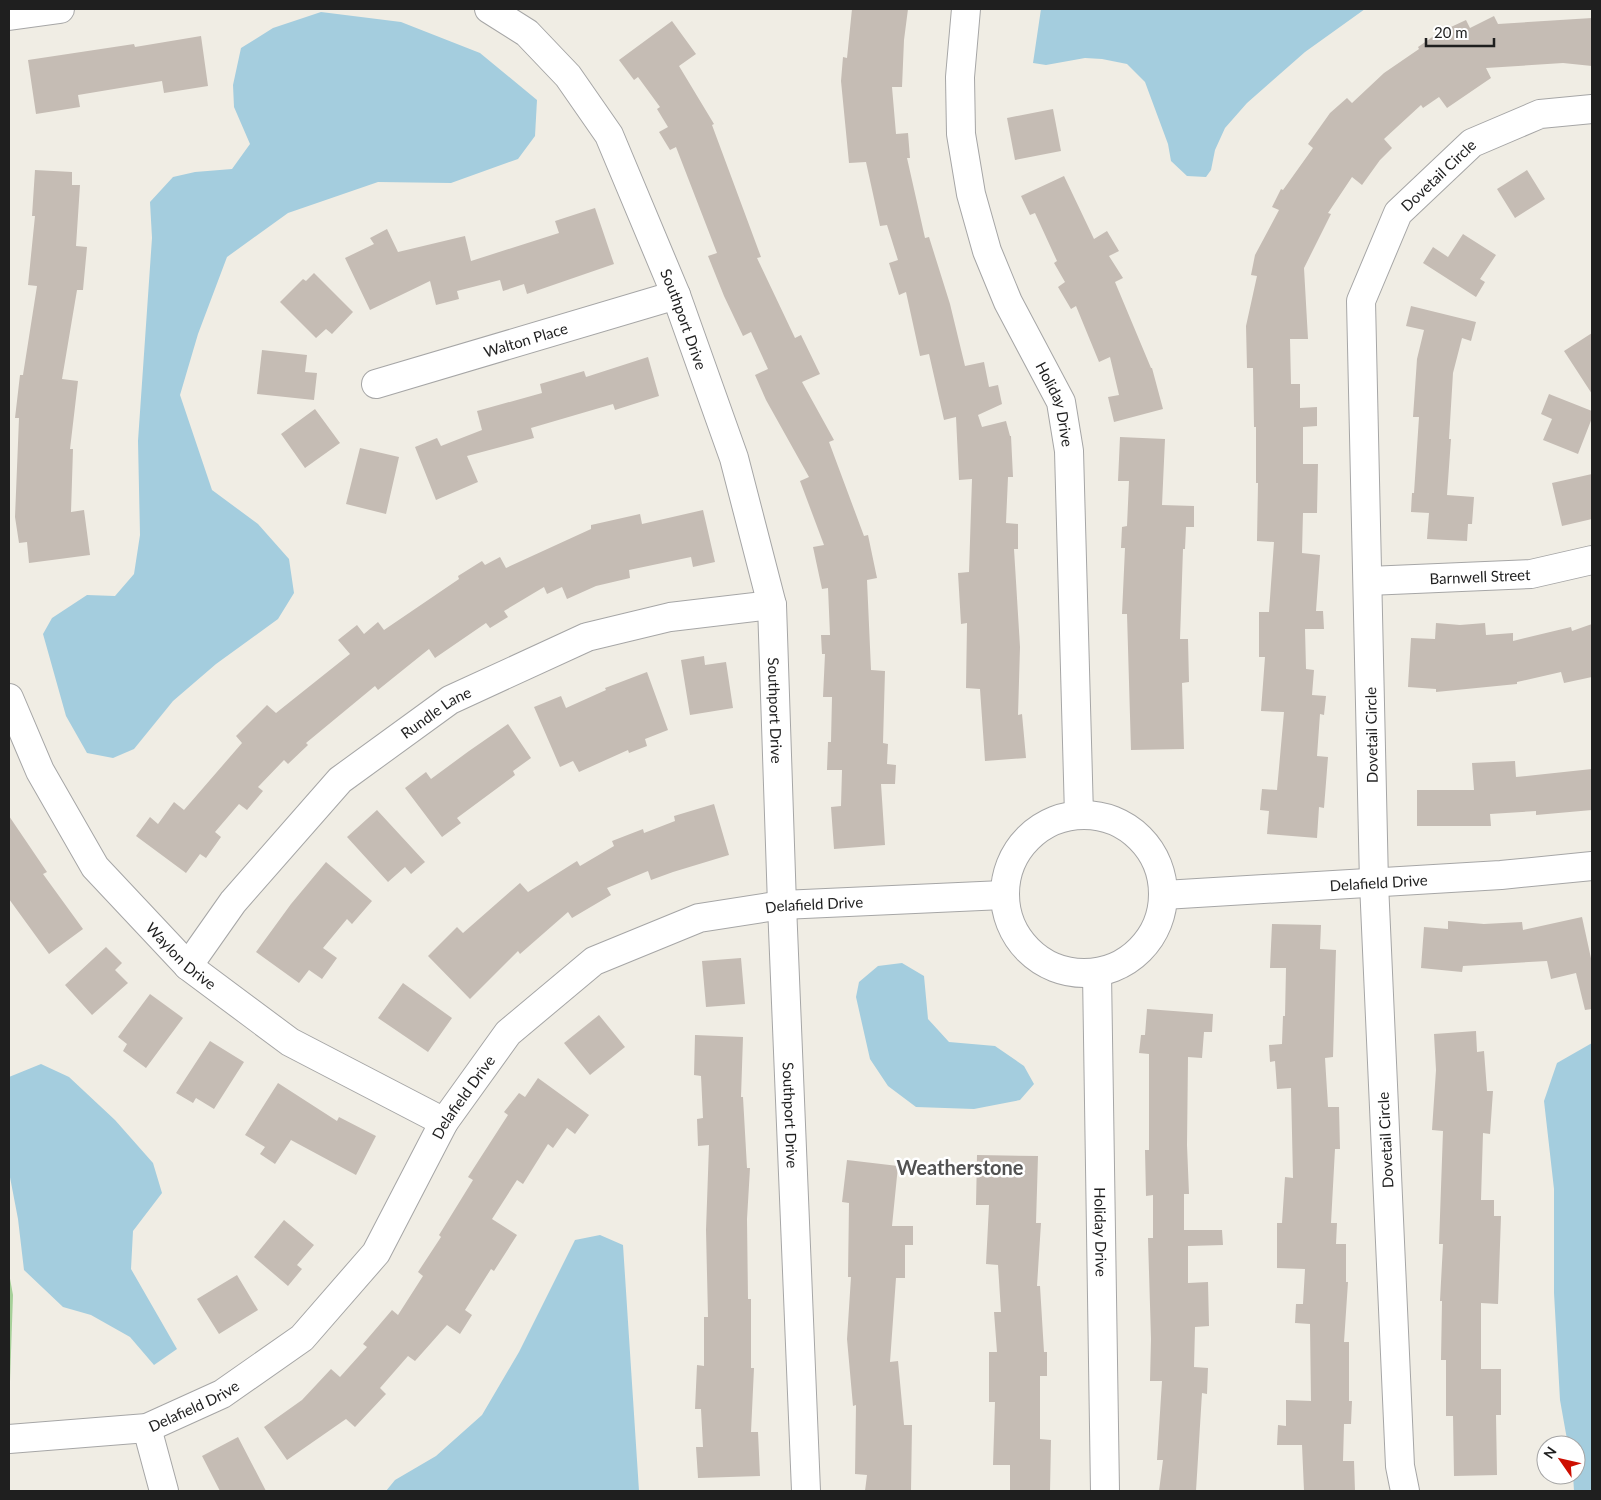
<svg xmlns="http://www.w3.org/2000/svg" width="1601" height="1500" viewBox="0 0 1601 1500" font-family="Lato,sans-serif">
	<rect width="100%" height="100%" fill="#f0ede4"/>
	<path fill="#a5d098" d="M9,1273L13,1295L9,1410Z"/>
	<path fill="#a4cdde" d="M1041,9H1365L1305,52L1247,103L1225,128L1215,150L1211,170L1206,177L1187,176L1171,161L1168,144L1145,82L1127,64L1102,59L1085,58L1046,65L1033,63Z
		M321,12L401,22L480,53L537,100L535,136L518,159L451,183L378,182L288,213L227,257L198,334L180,395L212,490L258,524L289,559L294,593L278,619L216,664L173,701L134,749L113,758L87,753L66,716L43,634L52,618L87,595L115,596L134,574L140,535L138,441L152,238L150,202L173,177L195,172L232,169L250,144L234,107L233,85L241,48L273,28Z
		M902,963L924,976L928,1019L949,1042L995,1046L1024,1066L1034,1084L1020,1100L974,1109L916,1107L888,1086L870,1059L856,997L859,982L878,966Z
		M1592,1043V1491H1574L1573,1475H1576V1445H1568L1560,1400L1554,1293V1189L1544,1101L1557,1063Z
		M41,1064L69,1077L115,1120L153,1163L162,1193L133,1231L131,1269L177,1349L154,1365L130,1337L91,1315L63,1307L24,1270L18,1219L9,1172V1077Z
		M600,1235L623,1245L639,1491H386L395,1480L436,1456L482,1415L519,1352L575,1240Z"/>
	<path fill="#c5bcb4" d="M852,9H908L904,40L902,87H892L896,134L908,133L910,158H907L925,238L929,237L950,304L965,366L984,362L989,387L998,385L1002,404L978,415L982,427L1006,421L1010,436H1011L1013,477H1008L1006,523L1018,524V549H1014L1020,647L1018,715L1022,714L1026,758L985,761L980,689L966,688L967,623L961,624L958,573L969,572L972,479L959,480L956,417L944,420L929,354L920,356L906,292L899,295L889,263L898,260L887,225L880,226L866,162L849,163L841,81L843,57L847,58Z
		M1494,16L1498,24L1592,18V66L1563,63L1486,68L1491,78L1447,108L1439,97L1423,108L1421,105L1384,139L1392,148L1380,160L1362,185L1352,177L1328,213L1331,214L1304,268L1308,339H1290L1291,384H1300V408L1317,407V426L1303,427V464H1318L1317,513H1303L1302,553L1320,555L1316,611H1323L1324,629H1305L1306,669L1314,670L1312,695L1326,696L1324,715L1320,714L1317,756L1328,757L1324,808L1319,807L1317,838L1267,834L1269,811L1260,810L1262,789L1277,790L1284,712L1261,711L1265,657H1259V612H1269L1274,542L1257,541L1258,483H1256V427H1254L1253,368H1247L1246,326L1257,276L1251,275L1255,255L1279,210L1272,207L1281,189L1283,190L1313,148L1308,144L1330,113L1347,98L1352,103L1384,73L1419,49L1418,47L1438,33L1466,20L1470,28Z
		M672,21L696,54L679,66L714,124L712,125L761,257L757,258L795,338L801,335L820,374L802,382L834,440L829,442L864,536L868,535L877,578L867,580L871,670L885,671L883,743L888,744L887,764L896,765L895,784H881L885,845L834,849L831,807L841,806L842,770H827L828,742H831L832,697H823L825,654H822L821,635H830L828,588L822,589L813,547L824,545L800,481L809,477L766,400L755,375L768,369L751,332L743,336L724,296L708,256L717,253L676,147L670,150L659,132L668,127L657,109L660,107L638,77L634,80L619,60Z
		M201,36L208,86L164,93L162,81L78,95L80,107L36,114L28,60L134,44L135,47Z
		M1053,109L1061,151L1015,160L1007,118Z
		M35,170L72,172V185H80L76,246L87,247L83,290H77L62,379L78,381L70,449H73L71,512L84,510L90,555L29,563L27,542L19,543L15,517L19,418H15L20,375H23L37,286L28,285L35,216H32Z
		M1527,170L1545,199L1515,218L1497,189Z
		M1064,176L1094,239L1107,231L1119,251L1109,256L1123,278L1115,282L1151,368H1152L1163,409L1114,422L1108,397L1119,395L1110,357L1099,362L1076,306L1071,309L1058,287L1065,282L1054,263L1057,261L1035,213L1030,215L1021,196Z
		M595,208L614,264L527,294L524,284L503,291L500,280L457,291L459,299L436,305L430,281L370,310L345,258L374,244L370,238L387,229L398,252L465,236L471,261L559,233L555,221Z
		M1463,234L1496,255L1480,279L1485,282L1476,297L1423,263L1433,247L1448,257Z
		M314,273L353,312L332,334L326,329L316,338L280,302L303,279L306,281Z
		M1411,306L1476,322L1471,341L1462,338L1453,373L1449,439H1451L1447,495L1474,497L1472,524H1468L1467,541L1427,539L1429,513L1411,512L1412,493H1414L1419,417H1413L1417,359L1424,330L1406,326Z
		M1592,333V394L1564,351Z
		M262,350L307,355L305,372L317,373L314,400L257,394Z
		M648,357L659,396L615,410L613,404L531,428L534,438L467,456L478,482L436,500L415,447L437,438L441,446L482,430L477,411L542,393L540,384L584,371L586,377Z
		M1549,394L1592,411V418L1578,454L1543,440L1552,419L1541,414Z
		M315,409L340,443L305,468L281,434Z
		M1120,437L1165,439L1162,505L1194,506V527H1186L1185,549H1183L1180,639H1188L1189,682L1182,683L1184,749L1131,750L1127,614H1122L1125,548H1121L1122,527L1127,526L1129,481H1118Z
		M360,448L399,457L386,514L346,504Z
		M1592,474V519L1562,526L1552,483Z
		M703,510L715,562L693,567L691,557L629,570L630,578L596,586L567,599L562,587L547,594L544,587L504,611L508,617L490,628L486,623L435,658L429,649L378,690L375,686L306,743L308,745L288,764L284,760L258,787L263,791L247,810L239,804L215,832L221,837L206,858L200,854L186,873L136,836L150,817L158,824L174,802L184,810L242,743L236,736L267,705L276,713L350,654L338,640L357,625L364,634L378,622L384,630L459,579L458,576L482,561L485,565L500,557L506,568L591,529V525L640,514L642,524Z
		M1436,623L1460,625L1485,623L1486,635L1513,633V641L1571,627L1572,631L1592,624V677L1564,683L1561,672L1517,682V684L1436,692V689L1408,687L1411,638L1435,639Z
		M704,656L705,665L726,662L733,708L690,715L681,660Z
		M647,672L668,730L645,739L647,746L629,753L628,750L579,772L573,761L560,767L534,707L561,696L566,708L606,690L605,688Z
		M508,724L531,758L513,771L515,775L457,818L461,823L442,837L405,788L426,772L431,779L469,751Z
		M1515,761L1516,777L1592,769V810L1536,815V811L1490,814L1491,826H1417V790H1474L1472,763Z
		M714,804L729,855L673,872L651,880L648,871L607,888L611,895L572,918L568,912L520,954L518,951L470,999L428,956L457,927L463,933L520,883L528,892L577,861L580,866L614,846L612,841L643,829L644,833L675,821L674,816Z
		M377,810L425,862L411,874L405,867L388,882L347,837Z
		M9,816L47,872L43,874L83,929L49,954L9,899Z
		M326,862L372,901L352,924L347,919L323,948L337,958L322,979L309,970L299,983L256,952L291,904Z
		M1582,917L1592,963V1009L1585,1010L1576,973L1551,979L1547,961L1463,966L1462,972L1421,968L1424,927L1448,929V921L1484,924L1522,922L1523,930Z
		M1272,924L1321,925L1320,949L1336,950L1333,1057L1325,1058L1328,1107H1339L1340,1149H1335L1331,1223H1337L1336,1244H1346V1282H1348L1344,1342H1349V1401H1352L1351,1424H1344L1343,1461H1354L1355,1491H1304L1302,1445H1277L1278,1425L1286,1426V1400L1311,1401L1310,1324L1295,1323L1296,1304H1303L1305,1269L1277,1268V1223H1282L1285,1177L1293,1178L1291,1088L1277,1089L1275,1061L1270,1062L1269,1045L1282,1044L1283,1016H1285L1286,968H1270Z
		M106,947L122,963L115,970L128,983L92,1015L65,985Z
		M741,958L745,1004L706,1007L702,961Z
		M403,983L452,1018L428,1052L378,1018Z
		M150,994L183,1018L146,1068L123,1051L127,1044L118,1037Z
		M1147,1009L1213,1014L1212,1032H1204L1202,1058L1188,1057L1187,1145L1189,1194H1184V1230H1222L1223,1245L1188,1246V1283L1208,1282L1209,1326L1195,1327L1194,1367L1208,1368L1207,1394L1202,1393L1196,1491H1159L1163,1460H1157L1162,1381H1150L1151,1339L1148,1238H1153V1195L1146,1196L1145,1150H1149V1054L1139,1053L1141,1035H1145Z
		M599,1015L625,1047L590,1075L564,1043Z
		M1476,1031L1477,1052L1484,1051L1487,1091H1493L1490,1134L1483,1133L1481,1200H1494V1216H1501L1498,1304L1481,1303V1369H1501V1415H1496L1497,1475L1454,1476L1453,1416H1446V1360H1441L1442,1301H1440L1443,1244H1439L1443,1131L1432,1130L1436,1070L1434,1034Z
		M695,1035L743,1037L741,1097H743L747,1168H750L747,1219L748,1299H751V1368H754L751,1432H758L760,1476L698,1478L696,1447H703L701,1409H695L697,1365L704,1366V1317H708L706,1230L709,1145L698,1146L697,1119L703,1118L701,1076L694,1075Z
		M210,1041L244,1062L214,1109L196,1098L193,1103L176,1093Z
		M538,1078L589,1115L575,1134L567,1128L553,1148L548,1144L523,1184L517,1180L492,1219L517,1235L494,1271L491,1269L465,1310L472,1315L460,1334L447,1325L415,1361L408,1356L380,1388L386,1394L355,1427L346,1419L287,1460L264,1427L302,1400L331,1369L340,1377L367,1347L363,1344L392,1310L398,1315L423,1276L418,1272L441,1237L439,1235L473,1180L468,1177L508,1115L504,1112L519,1093L525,1097Z
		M278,1083L337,1121L339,1117L376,1136L356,1175L291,1140L275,1164L260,1154L265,1147L245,1135Z
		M977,1155L1038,1156L1036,1223H1041L1037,1286H1040L1044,1352H1047V1376H1040V1439L1051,1440L1050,1491H1010V1465H993L995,1402H989V1352H997L994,1312H1001L998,1265L986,1264L989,1205H976Z
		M847,1160L898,1166L892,1226H913V1245H905V1278H896L890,1362L898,1361L904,1425H912L911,1491H865L867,1475L855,1474L856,1405L853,1406L847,1339L851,1277H848L849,1203L842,1202Z
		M284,1220L314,1245L297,1265L302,1269L288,1286L254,1257Z
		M237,1275L258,1310L219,1334L197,1299Z
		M238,1437L266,1491H220L202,1456Z"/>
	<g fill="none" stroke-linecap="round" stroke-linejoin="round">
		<defs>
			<g id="minor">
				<path id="s1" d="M489,9L527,33L568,76L609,135L676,295L734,458L772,605L782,905L806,1491"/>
				<path id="s2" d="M966,9L960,77L961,134L971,194L987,251L1008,302L1061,402L1069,451L1079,815"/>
				<path d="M9,16L60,9"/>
				<path id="s3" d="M376,384L676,295"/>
				<path id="s4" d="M1368,581L1531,574L1592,560"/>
				<path id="s5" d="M9,698L40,771L95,867L188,966L290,1042L444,1122"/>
				<circle cx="1084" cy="894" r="79"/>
				<path id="s6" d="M1164,895L1501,875L1592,866"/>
				<path id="s7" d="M188,966L233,902L340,780L450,700L587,637L670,617L772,605"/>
				<path id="s8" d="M1097,973L1105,1491"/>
				<path d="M147,1428L164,1491"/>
				<path id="s9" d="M9,1439L147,1428L222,1394L302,1338L376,1253L444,1122L508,1033L594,961L699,918L782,905L1003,895"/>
				<path id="s10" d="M1405,1491L1400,1466L1374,883L1361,301L1398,213L1472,143L1540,114L1592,109"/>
			</g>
		</defs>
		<use href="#minor" stroke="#a6a6a6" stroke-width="30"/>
		<use href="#minor" stroke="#fff" stroke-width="28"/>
	</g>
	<g text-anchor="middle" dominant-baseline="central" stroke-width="5" stroke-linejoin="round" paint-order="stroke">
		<g font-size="15" fill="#1f1f1f" stroke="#fff">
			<text stroke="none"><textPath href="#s10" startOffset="1342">Dovetail Circle</textPath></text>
			<text stroke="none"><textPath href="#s1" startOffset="375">Southport Drive</textPath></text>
			<text stroke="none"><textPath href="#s3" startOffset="156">Walton Place</textPath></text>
			<text stroke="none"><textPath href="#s2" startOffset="414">Holiday Drive</textPath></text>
			<text stroke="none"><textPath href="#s4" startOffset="112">Barnwell Street</textPath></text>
			<text stroke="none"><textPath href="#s1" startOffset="780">Southport Drive</textPath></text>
			<text stroke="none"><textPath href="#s7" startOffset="358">Rundle Lane</textPath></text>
			<text transform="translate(1371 735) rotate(-91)">Dovetail Circle</text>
			<text stroke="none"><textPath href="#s6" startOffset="215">Delafield Drive</textPath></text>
			<text stroke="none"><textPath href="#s9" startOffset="1030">Delafield Drive</textPath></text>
			<text stroke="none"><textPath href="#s5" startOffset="314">Waylon Drive</textPath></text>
			<text stroke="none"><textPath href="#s9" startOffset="610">Delafield Drive</textPath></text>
			<text stroke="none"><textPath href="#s1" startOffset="1185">Southport Drive</textPath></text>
			<text transform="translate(1385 1140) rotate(-93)">Dovetail Circle</text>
			<text stroke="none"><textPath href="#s8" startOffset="259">Holiday Drive</textPath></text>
			<text stroke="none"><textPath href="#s9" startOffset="190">Delafield Drive</textPath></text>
		</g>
		<g font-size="20" font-weight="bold" fill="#525252" stroke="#fff">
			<text x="960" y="1167">Weatherstone</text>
		</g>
	</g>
	<rect width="1601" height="1500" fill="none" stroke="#1f1f1f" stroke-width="20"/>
	<g transform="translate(1561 1460) rotate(304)"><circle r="24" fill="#ffffff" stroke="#a5a5a5"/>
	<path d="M0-4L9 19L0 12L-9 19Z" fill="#cd0e00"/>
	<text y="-8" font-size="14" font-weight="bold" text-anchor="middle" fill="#1f1f1f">N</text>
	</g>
	<path d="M1426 38v8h68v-8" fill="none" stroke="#1f1f1f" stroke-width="2.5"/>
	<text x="1434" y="38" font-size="15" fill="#1f1f1f" stroke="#ffffff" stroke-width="4" paint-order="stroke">20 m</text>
</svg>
